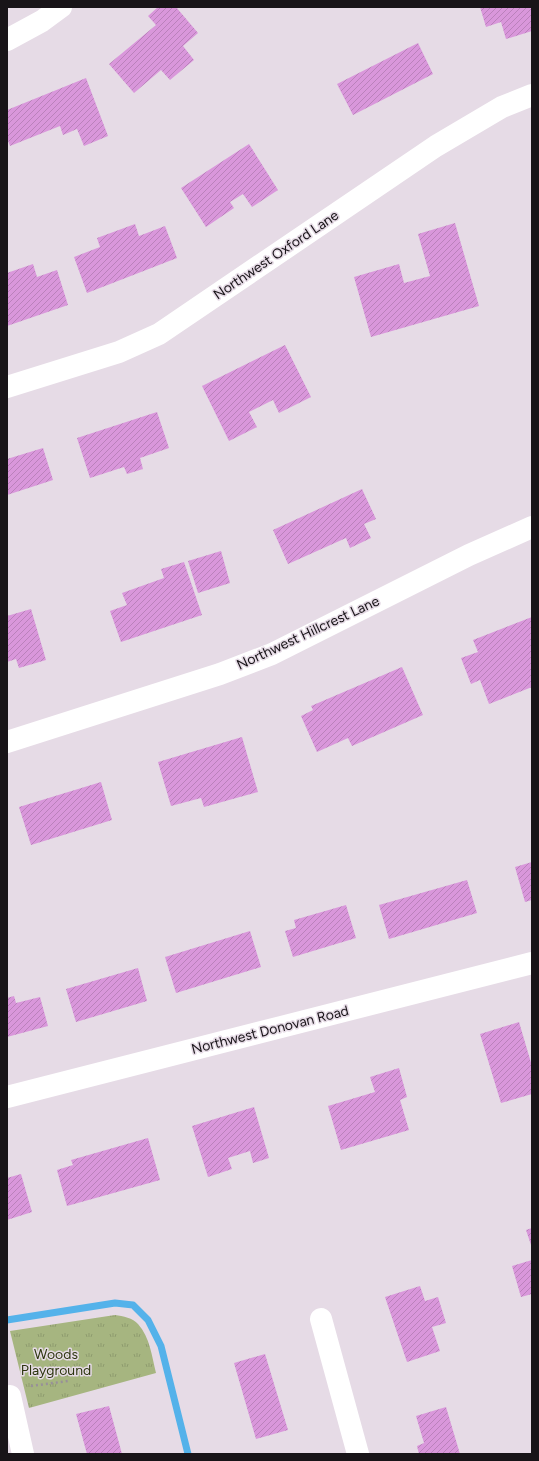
<svg xmlns="http://www.w3.org/2000/svg" width="539" height="1461" viewBox="0 0 539 1461" font-family="Figtree,sans-serif">
	<defs>
		<pattern id="park-tufts" width="24" height="20" patternUnits="userSpaceOnUse"><rect width="24" height="20" fill="#a6b580"/><path d="M3 7l-1-3M5 7V3M7 7l1-3M15 17l-1-3M17 17v-4M19 17l1-3" fill="none" stroke="#8e9b6e"/></pattern>
		<pattern id="building-hatch" width="6" height="6" patternUnits="userSpaceOnUse"><rect width="6" height="6" fill="#d997db"/><path d="M-1 1l2-2M0 6l6-6M5 7l2-2" fill="none" stroke="#ba81bb"/></pattern>
	</defs>
	<rect width="100%" height="100%" fill="#e6dbe6"/>
	<path fill="url(#park-tufts)" d="M115,1315C123,1316 133,1318 138,1324C150,1337 152,1357 156,1373L29,1408L10,1331Z"/>
	<g fill="none" stroke-linecap="round" stroke-linejoin="round">
		<path stroke="#54b2ea" stroke-width="7" d="M7,1320L115,1303L133,1305L148,1320L161,1346L188,1454"/>
	</g>
	<path fill="url(#building-hatch)" d="M158,7H176L198,33L183,46L194,60L170,80L161,70L134,93L109,64L156,25L148,16Z
		M480,7H532V31L506,39L501,22L486,27Z
		M418,43L433,74L353,115L337,84Z
		M86,78L108,136L84,146L77,129L63,135L60,126L10,146L7,138V110Z
		M249,144L278,190L252,207L243,194L230,202L234,208L206,227L181,188Z
		M455,223L479,306L371,337L354,277L399,264L404,283L430,276L418,234Z
		M135,224L139,236L165,226L177,258L87,293L74,257L100,247L97,238Z
		M33,264L37,277L57,270L68,305L7,326V273Z
		M285,345L311,397L279,413L273,400L249,412L257,427L229,441L202,386Z
		M157,412L169,448L140,458L143,469L127,474L124,467L90,478L77,438Z
		M43,448L53,480L7,495V459Z
		M362,489L376,519L364,524L371,538L350,548L346,538L288,564L273,530Z
		M221,551L230,583L198,593L188,561Z
		M184,562L202,615L121,642L110,611L127,605L122,593L164,578L161,569Z
		M31,609L46,660L19,668L16,659L7,662V616Z
		M532,617V687L489,704L480,680L471,684L461,658L478,652L473,640Z
		M402,667L423,715L352,746L348,738L317,752L301,716L313,710L311,706Z
		M242,737L258,792L204,807L201,798L171,806L158,762Z
		M101,782L112,820L31,845L19,807Z
		M532,862V900L525,902L515,867Z
		M467,880L477,913L389,939L379,905Z
		M346,905L356,938L293,957L285,931L296,928L294,920Z
		M250,931L261,967L176,993L165,957Z
		M138,968L147,1001L76,1022L66,989Z
		M14,996L16,1003L40,997L48,1026L7,1037V998Z
		M519,1022L532,1066V1094L501,1103L480,1034Z
		M399,1068L407,1097L400,1100L409,1130L341,1150L328,1106L375,1092L370,1077Z
		M254,1107L269,1158L253,1163L250,1151L228,1158L232,1169L208,1177L192,1126Z
		M148,1138L160,1180L67,1206L57,1170L73,1165L71,1160Z
		M21,1174L32,1212L7,1220V1178Z
		M532,1228V1248L526,1230Z
		M532,1260V1294L521,1297L512,1266Z
		M420,1286L425,1301L438,1297L446,1323L432,1327L440,1351L407,1362L385,1297Z
		M265,1354L288,1430L256,1439L234,1363Z
		M109,1406L122,1454H87L76,1414Z
		M446,1407L460,1454H419L417,1446L424,1443L416,1416Z"/>
	<g fill="none" stroke-linecap="round" stroke-linejoin="round">
		<path stroke="#989098" stroke-width="2.5" stroke-dasharray="2 3" stroke-linecap="butt" d="M31,1386L68,1381"/>
		<path stroke="#fff" stroke-width="22" d="M7,40L42,21L61,7
			M7,387L119,352L159,334L436,146L502,107L532,95
			M7,742L220,674L272,654L469,555L532,527
			M7,1097L532,963
			M321,1319L358,1454
			M10,1396L23,1454"/>
	</g>
	<g text-anchor="middle" dominant-baseline="central" stroke-width="3" stroke-linejoin="round" paint-order="stroke">
		<g font-size="14" fill="#181418" stroke="#e6dbe6">
			<text transform="translate(276 255) rotate(-34)">Northwest Oxford Lane</text>
			<text transform="translate(308 633) rotate(-25)">Northwest Hillcrest Lane</text>
			<text transform="translate(270 1030) rotate(-14)">Northwest Donovan Road</text>
		</g>
		<g font-size="14" fill="#2d360f" stroke="#e6dbe6">
			<text x="56" y="1354">Woods<tspan x="56" dy="16">Playground</tspan></text>
		</g>
	</g>
	<rect width="539" height="1461" fill="none" stroke="#181418" stroke-width="16"/>
</svg>
